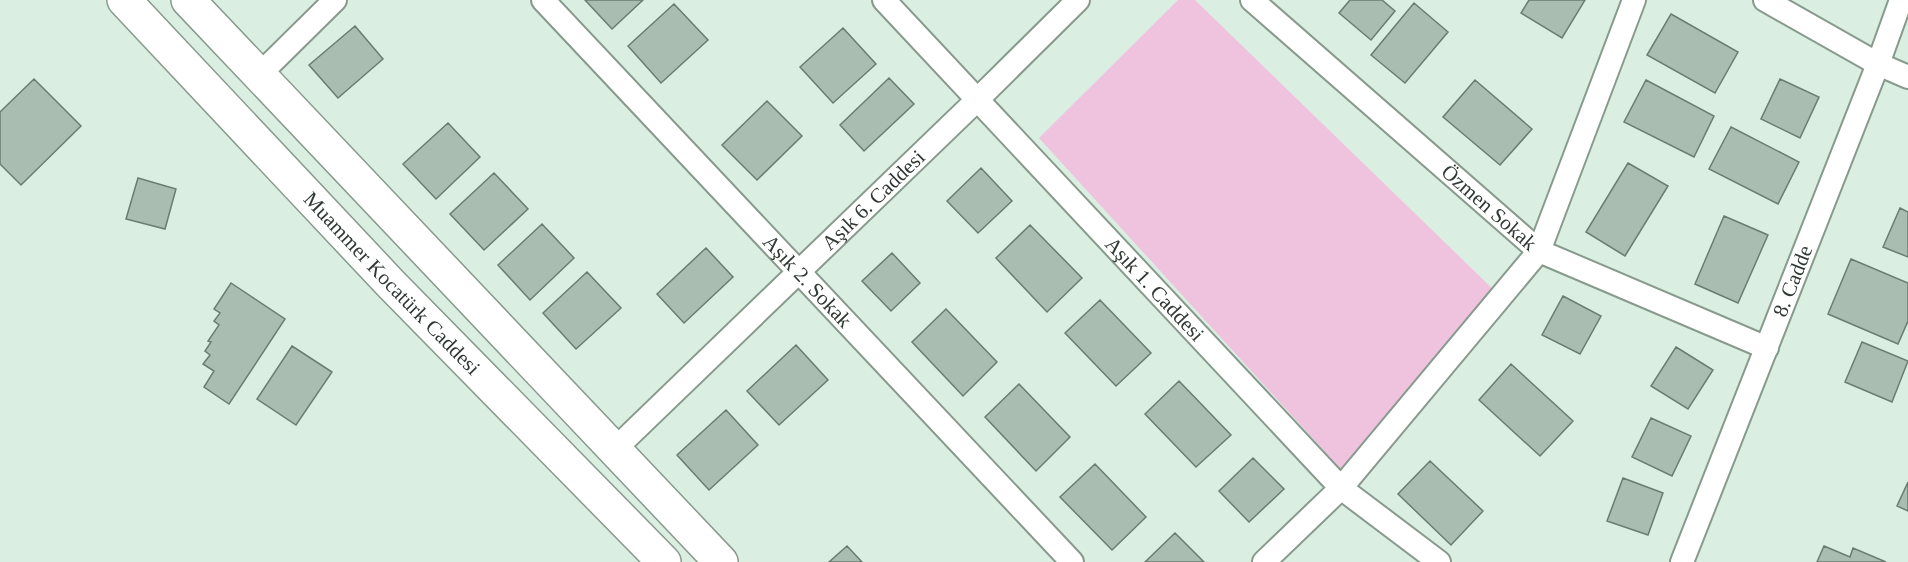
<svg xmlns="http://www.w3.org/2000/svg" width="1908" height="562" viewBox="0 0 1908 562" font-family="'Times New Roman',serif">
	<rect width="100%" height="100%" fill="#daefe1"/>
	<path fill="#efc2de" d="M1178,0H1195L1500,296L1454,372L1358,488L1039,138Z"/>
	<path fill="#a9bdb0" stroke="#6a7d70" stroke-width="1.5" d="M585,0H643L612,29Z
		M1350,0H1382L1395,11L1371,40L1339,13Z
		M1529,0H1585L1562,38L1521,13Z
		M1414,3L1448,32L1405,83L1371,55Z
		M674,4L708,40L661,83L628,46Z
		M1671,14L1738,52L1715,93L1647,55Z
		M355,26L383,59L338,98L309,65Z
		M843,28L876,64L833,103L800,67Z
		M889,78L914,104L864,151L840,125Z
		M34,79L81,126L21,185L0,164V112Z
		M1780,79L1819,97L1800,138L1761,119Z
		M1475,80L1532,129L1500,165L1443,117Z
		M1646,80L1714,116L1694,157L1624,122Z
		M767,101L802,136L757,180L722,145Z
		M448,123L480,157L436,199L403,164Z
		M1731,127L1799,162L1778,204L1709,169Z
		M1628,163L1668,186L1625,256L1586,232Z
		M981,168L1012,201L978,233L947,201Z
		M494,173L528,209L484,250L450,214Z
		M138,178L176,189L165,229L126,219Z
		M1900,208L1908,212V257L1883,247Z
		M1724,216L1768,235L1738,303L1695,284Z
		M542,224L574,258L530,300L498,265Z
		M1030,225L1082,278L1047,312L996,258Z
		M706,248L733,277L684,323L657,294Z
		M892,253L920,283L891,311L862,281Z
		M1851,259L1908,283V321L1898,344L1828,314Z
		M587,272L621,308L576,349L543,313Z
		M231,283L285,319L229,404L204,387L214,371L203,364L210,355L205,351L211,342L208,341L219,325L214,321L220,313L214,309Z
		M1563,296L1601,316L1580,354L1542,335Z
		M1100,300L1151,353L1116,386L1065,333Z
		M946,309L997,362L963,396L912,342Z
		M1862,342L1908,361L1892,402L1845,382Z
		M796,345L828,380L779,425L747,391Z
		M292,346L332,372L296,425L257,399Z
		M1676,347L1713,370L1688,409L1651,386Z
		M1511,364L1573,421L1540,456L1479,400Z
		M1179,381L1231,435L1196,467L1145,414Z
		M1019,384L1070,437L1036,471L985,417Z
		M726,410L758,445L709,490L677,455Z
		M1651,418L1691,436L1672,476L1632,457Z
		M1253,458L1284,489L1249,522L1219,491Z
		M1430,461L1483,511L1451,545L1398,494Z
		M1095,464L1146,517L1112,550L1060,497Z
		M1623,478L1663,493L1648,535L1607,521Z
		M1908,482V511L1897,506Z
		M1175,533L1204,562H1145Z
		M847,546L862,562H829Z
		M1824,546L1850,557L1853,548L1886,562H1817Z"/>
	<g fill="none" stroke-linecap="round" stroke-linejoin="round">
		<defs>
			<g id="street">
				<path id="s1" d="M543,0L1072,562"/>
				<path id="s2" d="M884,0L1341,488L1439,562"/>
				<path id="s3" d="M1252,0L1539,251L1767,348"/>
				<path d="M1765,0L1878,64L1908,77"/>
				<path d="M259,75L335,0"/>
				<path id="s4" d="M614,450L978,99L1078,0"/>
				<path d="M1264,562L1341,488L1539,251L1634,0"/>
				<path id="s5" d="M1682,562L1878,64L1901,0"/>
			</g>
			<g id="secondary">
				<path id="s6" d="M124,0L390,283L664,562"/>
				<path d="M188,0L721,562"/>
			</g>
		</defs>
		<use href="#street" stroke="#879a8d" stroke-width="26"/>
		<use href="#secondary" stroke="#879a8d" stroke-width="36"/>
		<use href="#street" stroke="#fff" stroke-width="22"/>
		<use href="#secondary" stroke="#fff" stroke-width="33"/>
	</g>
	<g text-anchor="middle" dominant-baseline="central" stroke-width="5" stroke-linejoin="round" paint-order="stroke">
		<g font-size="21" fill="#313934" stroke="#fff">
			<text stroke="none"><textPath href="#s4" startOffset="360">Aşık 6. Caddesi</textPath></text>
			<text stroke="none"><textPath href="#s3" startOffset="315">Özmen Sokak</textPath></text>
			<text stroke="none"><textPath href="#s1" startOffset="386">Aşık 2. Sokak</textPath></text>
			<text stroke="none"><textPath href="#s5" startOffset="302">8. Cadde</textPath></text>
			<text stroke="none"><textPath href="#s6" startOffset="390">Muammer Kocatürk Caddesi</textPath></text>
			<text stroke="none"><textPath href="#s2" startOffset="396">Aşık 1. Caddesi</textPath></text>
		</g>
	</g>
</svg>
